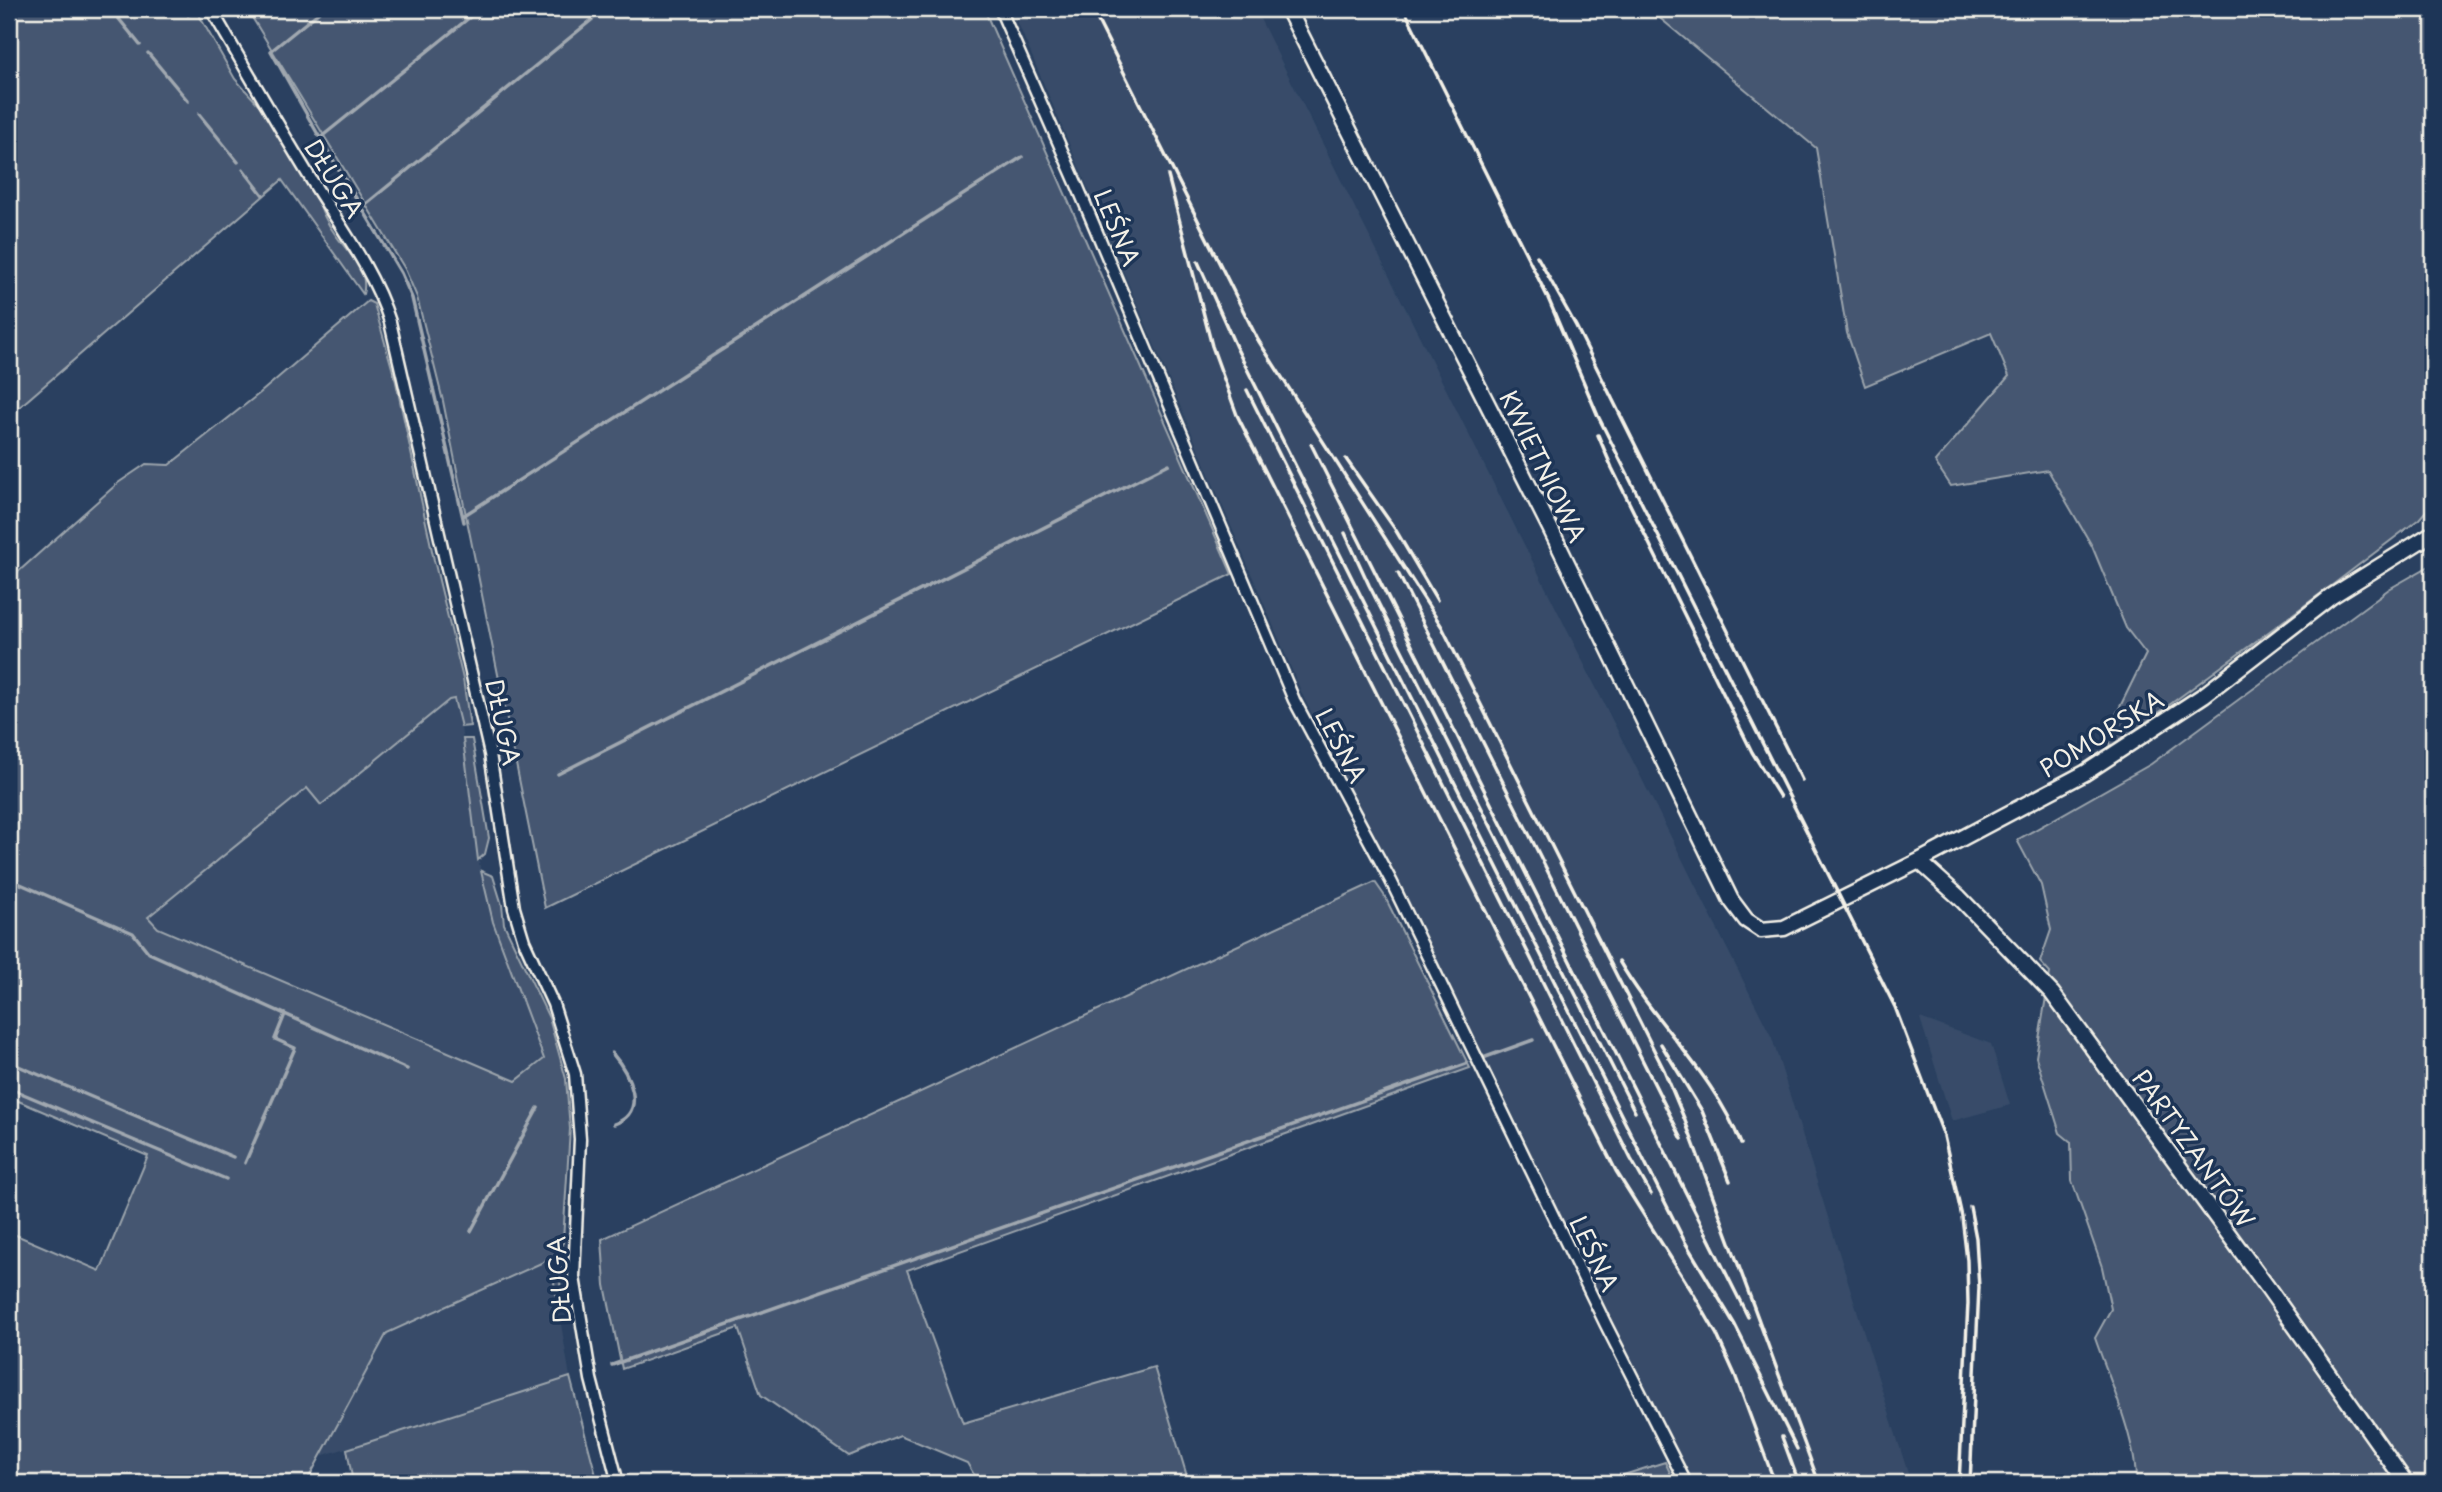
<svg xmlns="http://www.w3.org/2000/svg" width="2442" height="1492" viewBox="0 0 2442 1492" font-family="'Playpen Sans',sans-serif">
	<rect width="100%" height="100%" fill="#2a4060"/>
	<filter id="ink" filterUnits="userSpaceOnUse"><feTurbulence type="fractalNoise" baseFrequency=".0143" numOctaves="2"/><feDisplacementMap in="SourceGraphic" scale="14" xChannelSelector="R" yChannelSelector="G"/><feConvolveMatrix kernelMatrix="1 2 1 2 8 2 1 2 1" color-interpolation-filters="sRGB"/></filter>
	<g filter="url(#ink)">
		<path fill="#374c69" d="M1012,9H1255L1772,1038L1911,1483H1692L1523,1143L1525,1139L1378,841H1374L1303,696Z
			M454,699L460,719L477,854L493,922L544,1059L516,1081L158,928L148,917L307,788L321,804L449,700Z
			M1920,1018L1991,1044L2010,1105L1952,1121Z
			M550,1259L570,1377L321,1456L387,1333Z"/>
		<path fill="#445771" stroke="#9ca4ac" stroke-width="2" d="M9,9H185L188,16L196,11L202,12L200,17L235,79L260,106L318,198C321,211 327,223 335,234C347,252 370,270 363,294L282,180L9,416Z
			M247,9H984L1232,574L545,908L443,401L417,297L405,269Z
			M1649,9H2433V503L2419,519L2335,583L2112,747L2106,735L2146,654L2126,628L2092,546L2048,470L1951,486L1935,462L2009,376L1991,333L1865,386L1847,333L1816,148Z
			M368,301L374,304L396,382L434,560L463,679L470,726L461,727L454,699L449,700L321,805L307,788L148,917L158,928L516,1081L544,1059L493,922L481,871L493,876L502,905L504,924L549,1018L566,1079L570,1129L560,1288L556,1294L550,1259L387,1333L306,1483H9V1232L100,1271L148,1156L9,1097V580L118,483L146,464L169,465L260,393Z
			M2433,564V1483H2136C2137,1441 2109,1379 2095,1338L2111,1309L2102,1267L2072,1181L2071,1142L2060,1133L2036,1057L2050,973L2040,962L2051,930L2041,885L2017,840L2151,764L2389,589Z
			M463,739H472L489,838L485,854L478,860Z
			M1375,882L1384,895L1470,1068L907,1270L963,1423L1154,1367L1189,1483H979L967,1463L900,1435L849,1456L761,1395L738,1328L622,1369L605,1285L602,1239Z
			M570,1377L598,1483H353L347,1449Z
			M1665,1462L1675,1483H1598Z"/>
		<g fill="none" stroke-linecap="round" stroke-linejoin="round">
			<path stroke="#a1a8b0" stroke-width="3.5" d="M111,9L140,45
				M323,9L271,51L320,138L480,9
				M148,53L188,101
				M199,114L238,162
				M320,138L401,273L412,298L464,522
				M243,169L263,195
				M361,208L605,9
				M463,516L1022,157
				M558,774L1169,464
				M9,879L133,933L149,953L407,1069
				M612,1053C629,1073 649,1112 614,1124
				M1483,1058L1533,1040
				M9,1062L233,1157
				M9,1088L226,1179
				M245,1163L295,1048L275,1039L285,1014
				M471,1231L538,1108
				M612,1365L1466,1064"/>
			<defs>
				<path id="street" d="M211,9C244,66 277,124 312,181C340,226 374,271 390,322L490,754L514,908L524,941L553,1004L575,1074L580,1139L574,1277L591,1379L618,1483
					M1000,9L1077,185L1294,700L1391,881L1606,1325L1686,1483"/>
				<path id="secondary" d="M1288,9L1550,528L1731,900L1746,920L1761,930L1784,928L1919,861L2085,773L2204,695L2332,596L2433,533
					M1919,861L1959,897L2052,993L2268,1288L2406,1483"/>
			</defs>
			<use href="#street" stroke="#f4f1e8" stroke-width="15"/>
			<use href="#secondary" stroke="#f4f1e8" stroke-width="19"/>
			<use href="#street" stroke="#1d3557" stroke-width="10"/>
			<use href="#secondary" stroke="#1d3557" stroke-width="14"/>
			<path stroke="#f4f1e8" stroke-width="3.5" d="M1092,9L1258,340L1442,627L1664,1070L1684,1118L1819,1483
				M1404,9L1548,298L1598,416L1895,1007L1944,1136L1962,1217L1967,1260L1968,1303L1959,1483
				M1168,176L1212,346L1237,415L1616,1171L1693,1293L1717,1335L1735,1375L1775,1483
				M1537,256L1576,326L1802,780
				M1198,262L1236,347L1685,1242L1735,1325L1797,1449
				M1247,390L1631,1159L1651,1194
				M1598,435L1612,468L1752,752L1780,797
				M1311,444L1748,1317
				M1346,459L1395,529L1437,600
				M1345,533L1369,585L1635,1112
				M1398,573L1682,1139
				M1619,961C1656,1025 1714,1074 1741,1144
				M1661,1044L1702,1111L1730,1181
				M1970,1207L1976,1238L1979,1287L1970,1483
				M1782,1437L1799,1483"/>
		</g>
	</g>
	<g text-anchor="middle" dominant-baseline="central" stroke-width="7" stroke-linejoin="round" paint-order="stroke">
		<g font-size="24" fill="#f4f1e8" stroke="#1d3557">
			<text transform="translate(335 178) rotate(58)">DŁUGA</text>
			<text transform="translate(1118 227) rotate(67)">LEŚNA</text>
			<text transform="translate(1544 466) rotate(64)">KWIETNIOWA</text>
			<text transform="translate(504 722) rotate(78)">DŁUGA</text>
			<text transform="translate(2101 733) rotate(-32)">POMORSKA</text>
			<text transform="translate(1342 745) rotate(62)">LEŚNA</text>
			<text transform="translate(2194 1148) rotate(54)">PARTYZANTÓW</text>
			<text transform="translate(1595 1253) rotate(64)">LEŚNA</text>
			<text transform="translate(558 1280) rotate(-94)">DŁUGA</text>
		</g>
	</g>
	<rect width="2442" height="1492" fill="none" stroke="#1d3557" stroke-width="35"/>
	<rect x="18" y="18" width="2407" height="1457" fill="none" stroke="#f4f1e8" stroke-width="2.5" filter="url(#ink)"/>
</svg>
